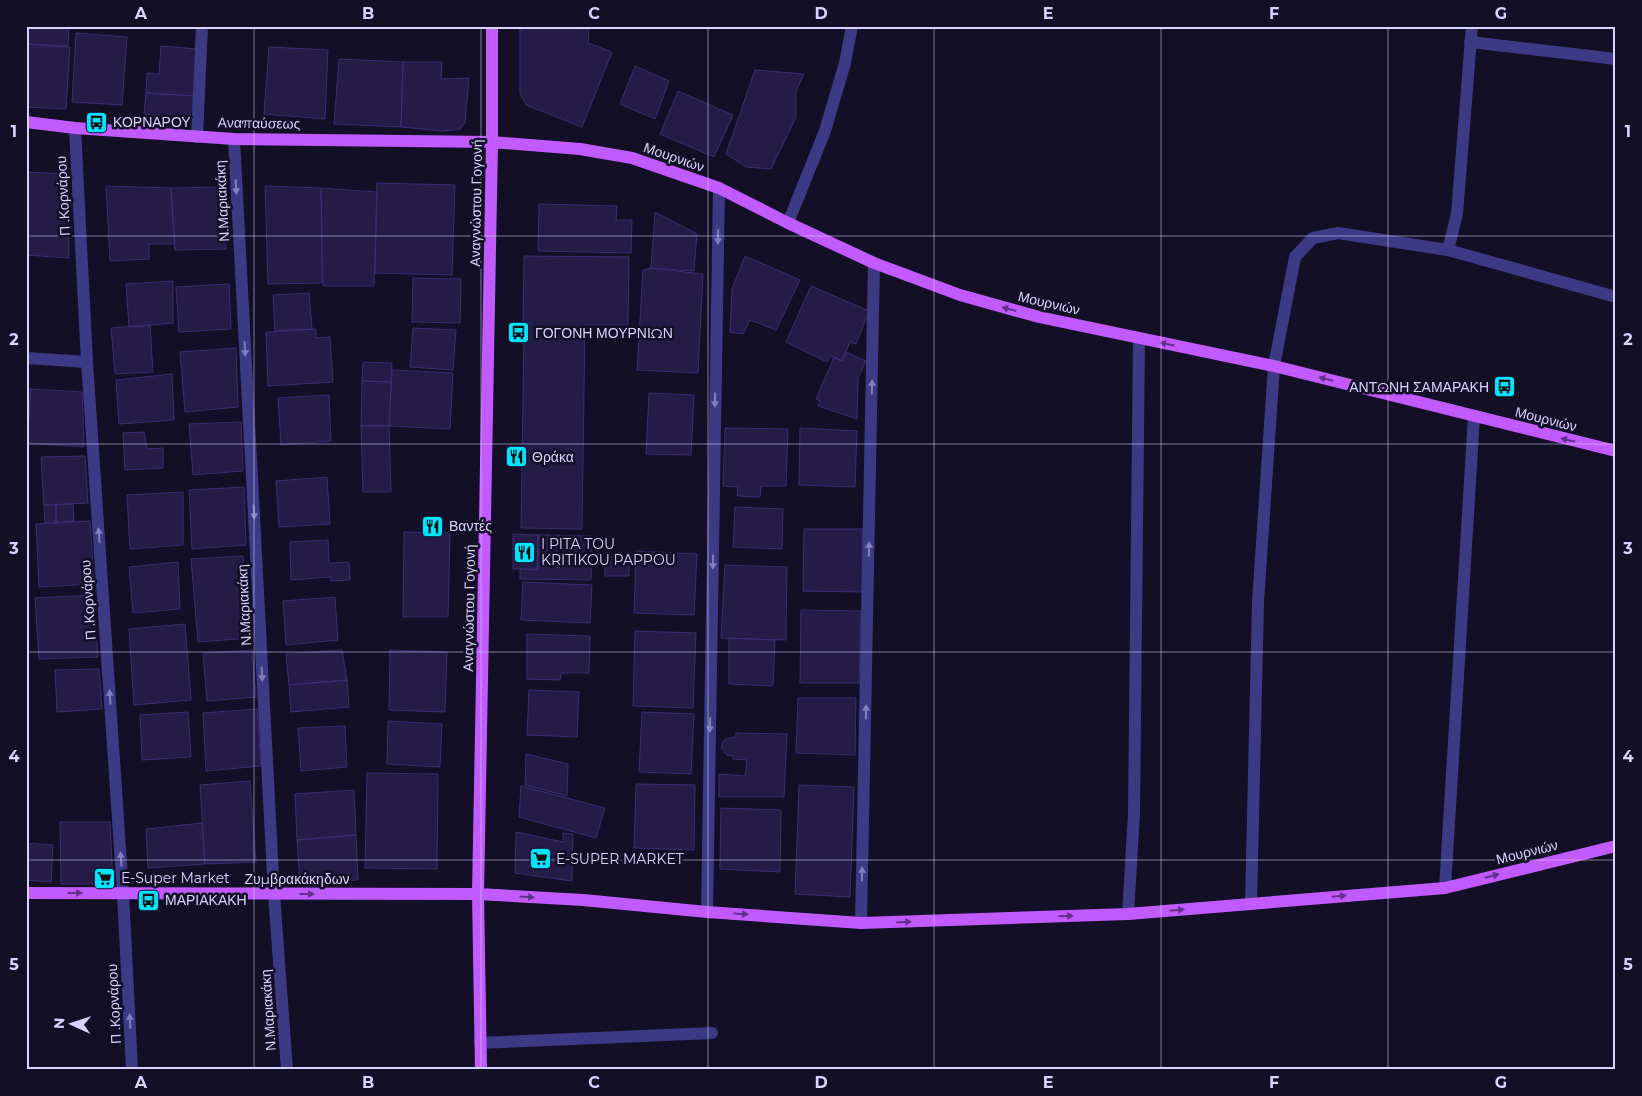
<svg xmlns="http://www.w3.org/2000/svg" width="1642" height="1096" viewBox="0 0 1642 1096" font-family="Montserrat,sans-serif">
	<rect width="100%" height="100%" fill="#130f26"/>
	<path fill="#241b47" stroke="#3b2d73" d="M26,26H69L68,46L26,44Z
		M520,27L589,29L588,43L612,52L582,127L526,105L520,93Z
		M76,33L127,37L122,105L72,102Z
		M26,44L70,47L66,109L26,107Z
		M161,46L197,49L195,96L146,93L147,73L159,74Z
		M269,47L328,50L325,119L264,114Z
		M339,59L403,62L401,127L334,124Z
		M403,62H442L441,79L469,78L465,123L460,129L443,131L401,127Z
		M635,66L669,81L655,119L620,104Z
		M755,70L804,74L796,91V117L771,169L746,167L726,154Z
		M678,91L733,115L714,157L660,134Z
		M146,93L195,96L193,118L144,114Z
		M26,172L68,174L69,258L26,255Z
		M377,183L455,185L452,275L375,273Z
		M106,186L171,188L175,244H149V259L110,261Z
		M265,186L321,188L322,283L268,284Z
		M223,187L226,249L175,250L171,188Z
		M321,188L377,192L374,286H323Z
		M539,204L617,206L616,220H632L631,253L538,251Z
		M655,212L697,234L694,271L651,268Z
		M524,256L629,257L628,325H585L582,529L521,528L524,334H529V323L523,324Z
		M745,256L800,280L776,330L750,320L743,334L730,332L732,289Z
		M651,268L703,274L698,373L637,370L643,270Z
		M413,278L461,279L460,323L412,322Z
		M173,281V323L129,327L126,284Z
		M229,284L231,329L179,332L176,287Z
		M811,286L869,311L856,344L850,342L842,361L830,356L827,362L786,342Z
		M309,293L312,329L275,331L273,295Z
		M150,325L153,372L115,374L111,328Z
		M413,328L456,330L453,370L410,367Z
		M316,329V338L330,337L333,382L268,386L266,332Z
		M236,348L238,407L185,412L180,352Z
		M846,352L866,361L858,378L857,419L818,406L820,401L816,399L834,357L842,361Z
		M363,362L392,363L391,382L362,381Z
		M392,370L453,373L450,429L389,426Z
		M172,374L174,420L119,424L116,380Z
		M362,381L391,382L389,426H361Z
		M26,389H31L27,443H26Z
		M31,389L82,392L84,447L27,443Z
		M649,393L694,395L691,455L646,454Z
		M329,395L331,441L281,445L278,398Z
		M241,422L243,471L193,475L189,424Z
		M361,426H389L391,492H363Z
		M725,428L788,429L786,486H761L760,497L737,496L738,487L723,486Z
		M800,428L857,431L855,487L799,485Z
		M144,432L147,449L163,448V468L125,470L123,433Z
		M85,456L88,503L44,505L41,457Z
		M327,477L330,524L279,527L276,481Z
		M244,487L246,545L192,549L189,490Z
		M183,492V545L130,549L127,495Z
		M73,504L74,521L56,523V505Z
		M44,505H56V523H45Z
		M735,507L783,509L782,549L733,547Z
		M90,521L94,584L39,587L36,524Z
		M804,529H863L862,592L803,591Z
		M404,532L450,533L448,617H403Z
		M513,534L538,535L537,569H513Z
		M538,535L592,536L591,580L520,579V569L538,570Z
		M328,540L329,563L349,562L350,580L331,581V577L291,580L290,542Z
		M636,551L697,554L694,615L634,613Z
		M243,556L250,638L198,642L191,559Z
		M605,557H629V576H605Z
		M178,562L180,609L133,613L129,567Z
		M725,565L787,567L786,640L721,638Z
		M523,582L592,585L590,623L521,620Z
		M93,595L98,657L39,659L35,598Z
		M335,597L338,640L286,645L283,601Z
		M801,610L861,611L859,683H800Z
		M185,624L191,700L134,705L129,629Z
		M635,631L696,633L693,708L633,706Z
		M527,634L590,636L589,673H561L560,680L527,679Z
		M729,638L775,640L773,686L729,684Z
		M252,650L256,697L207,701L203,653Z
		M342,650L347,680L289,685L286,654Z
		M390,650L447,652L445,712L389,710Z
		M99,669L102,709L57,712L55,670Z
		M347,680L349,707L291,712L289,685Z
		M529,690L579,692L577,737L527,735Z
		M798,698H856L855,755L796,753Z
		M257,709L261,766L206,771L203,713Z
		M188,712L191,757L142,760L140,715Z
		M642,712L694,714L691,774L639,772Z
		M388,721L442,724L440,767L387,764Z
		M345,726L347,767L301,771L298,728Z
		M736,733L787,734L784,797H719V774L745,776L747,760L733,759V756L727,755L722,749V743L726,739L736,737Z
		M526,754L568,764L567,796L525,785Z
		M367,773L438,774L437,869L365,868Z
		M250,781L256,862L205,864L200,785Z
		M636,784L695,785L694,850L634,848Z
		M799,785L854,787L850,897L795,894Z
		M521,786L605,808L596,838L519,817Z
		M354,790L356,835L297,840L295,794Z
		M721,808L781,810L780,872L720,869Z
		M60,822H110L113,884H61Z
		M202,823L205,864L148,868L146,829Z
		M516,832L563,842V833L573,834L572,881L515,873Z
		M356,835L358,880L300,884L297,840Z
		M26,843L53,845L51,882L26,880Z"/>
	<g fill="none" stroke-linecap="round" stroke-linejoin="round">
		<path stroke="#3d3a85" stroke-width="12" d="M1470,42L1616,59
			M75,128L87,362L123,893L132,1070
			M197,137L202,26
			M234,139L274,894L287,1070
			M788,223L825,131L845,63L852,26
			M1448,250L1616,297
			M26,358L87,362
			M1445,888L1474,416
			M1251,904L1258,602L1274,366L1295,257L1313,238L1338,233L1448,250L1457,214L1472,26
			M707,912L719,188
			M1128,914L1134,814L1139,338
			M861,923L874,263
			M480,1043L712,1033"/>
		<path stroke="#c25bff" stroke-width="12" d="M26,122L75,128L234,139L492,142L580,149L632,158L719,188L788,223L874,263L960,295L1039,317L1274,366L1616,451
			M26,893L478,894L583,900L707,912L861,923L1128,914L1445,888L1616,846
			M481,1070L478,894L492,142V26"/>
	</g>
	<defs><path id="oneway-solid" d="M-6-.8H1V-3.2L6.5 0L1 3.2V.8H-6Z" transform="scale(1.25)"/></defs>
	<g fill="#837fbc">
		<use href="#oneway-solid" transform="translate(236 187) rotate(87)"/>
		<use href="#oneway-solid" transform="translate(718 237) rotate(91)"/>
		<use href="#oneway-solid" transform="translate(245 349) rotate(87)"/>
		<use href="#oneway-solid" transform="translate(872 387) rotate(-89)"/>
		<use href="#oneway-solid" transform="translate(715 400) rotate(91)"/>
		<use href="#oneway-solid" transform="translate(254 512) rotate(87)"/>
		<use href="#oneway-solid" transform="translate(99 535) rotate(-94)"/>
		<use href="#oneway-solid" transform="translate(869 549) rotate(-89)"/>
		<use href="#oneway-solid" transform="translate(713 562) rotate(91)"/>
		<use href="#oneway-solid" transform="translate(262 674) rotate(87)"/>
		<use href="#oneway-solid" transform="translate(110 697) rotate(-94)"/>
		<use href="#oneway-solid" transform="translate(866 712) rotate(-89)"/>
		<use href="#oneway-solid" transform="translate(710 725) rotate(91)"/>
		<use href="#oneway-solid" transform="translate(121 859) rotate(-94)"/>
		<use href="#oneway-solid" transform="translate(862 874) rotate(-89)"/>
		<use href="#oneway-solid" transform="translate(130 1021) rotate(-93)"/>
	</g>
	<g fill="#623188">
		<use href="#oneway-solid" transform="translate(1009 309) rotate(-165)"/>
		<use href="#oneway-solid" transform="translate(1167 344) rotate(-168)"/>
		<use href="#oneway-solid" transform="translate(1326 379) rotate(-166)"/>
		<use href="#oneway-solid" transform="translate(1568 440) rotate(-166)"/>
		<use href="#oneway-solid" transform="translate(1492 876) rotate(-14)"/>
		<use href="#oneway-solid" transform="translate(75 893)"/>
		<use href="#oneway-solid" transform="translate(307 894)"/>
		<use href="#oneway-solid" transform="translate(1339 896) rotate(-5)"/>
		<use href="#oneway-solid" transform="translate(527 897) rotate(3)"/>
		<use href="#oneway-solid" transform="translate(1177 910) rotate(-5)"/>
		<use href="#oneway-solid" transform="translate(741 914) rotate(4)"/>
		<use href="#oneway-solid" transform="translate(1066 916) rotate(-2)"/>
		<use href="#oneway-solid" transform="translate(904 922) rotate(-2)"/>
	</g>
	<path fill="none" stroke="#d9d4ff" stroke-width="1" stroke-opacity="0.55" d="M254,26V1070M481,26V1070M708,26V1070M934,26V1070M1161,26V1070M1388,26V1070M26,236H1616M26,444H1616M26,652H1616M26,860H1616"/>
	<defs>
		<symbol id="bus-square" viewBox="-11 -11 22 22"><rect x="-9" y="-9" width="18" height="18" rx="4" fill="#00e5ff" stroke="#130f26"/><path d="M-5-6H5V4H4V6H2V4H-2V6H-4V4H-5ZM-3.5-4V0h7V-4ZM-3.5 1.2v1.5H-2V1.2ZM2 1.2v1.5H3.5V1.2Z" fill="#111"/></symbol>
		<symbol id="restaurant-square" viewBox="-11 -11 22 22"><rect x="-9" y="-9" width="18" height="18" rx="4" fill="#00e5ff" stroke="#130f26"/><path d="M-5-6h1v4h1v-4h1v4h1v-4h1v5L-1.5 .5V6h-2V.5L-5-1ZM5-6V6H3V1.5H1.5Q1.5-4 5-6Z" fill="#111"/></symbol>
		<symbol id="supermarket-square" viewBox="-11 -11 22 22"><rect x="-9" y="-9" width="18" height="18" rx="4" fill="#00e5ff" stroke="#130f26"/><path d="M-6-5.5h2.5l.6 2H6L4.5 2H-2.5L-4.4-4H-6ZM-1.5 3.2a1.3 1.3 0 1 0 .1 0ZM3 3.2a1.3 1.3 0 1 0 .1 0Z" fill="#111"/></symbol>
	</defs>
	<g fill-rule="evenodd">
		<use href="#bus-square" x="84" y="110" width="25" height="25"/>
		<use href="#bus-square" x="506" y="320" width="25" height="25"/>
		<use href="#bus-square" x="1492" y="374" width="25" height="25"/>
		<use href="#restaurant-square" x="504" y="444" width="25" height="25"/>
		<use href="#restaurant-square" x="420" y="514" width="25" height="25"/>
		<use href="#restaurant-square" x="512" y="540" width="25" height="25"/>
		<use href="#supermarket-square" x="528" y="846" width="25" height="25"/>
		<use href="#supermarket-square" x="92" y="866" width="25" height="25"/>
		<use href="#bus-square" x="136" y="888" width="25" height="25"/>
	</g>
	<g text-anchor="middle" dominant-baseline="central" stroke-width="5" stroke-linejoin="round" paint-order="stroke">
		<g font-size="14" fill="#d9d4ff" stroke="#130f26" text-anchor="start">
			<text x="113" y="122">ΚΟΡΝΑΡΟΥ</text>
			<text x="535" y="333">ΓΟΓΟΝΗ ΜΟΥΡΝΙΩΝ</text>
			<text x="1489" y="387" text-anchor="end">ΑΝΤΩΝΗ ΣΑΜΑΡΑΚΗ</text>
			<text x="532" y="457">Θράκα</text>
			<text x="449" y="526">Βαντές</text>
			<text x="541" y="544">I PITA TOU<tspan x="541" dy="16">KRITIKOU PAPPOU</tspan></text>
			<text x="556" y="859">E-SUPER MARKET</text>
			<text x="121" y="878">E-Super Market</text>
			<text x="165" y="900">ΜΑΡΙΑΚΑΚΗ</text>
		</g>
		<g font-size="14" fill="#d9d4ff" stroke="#130f26">
			<text transform="translate(259 123) rotate(1)">Αναπαύσεως</text>
			<text transform="translate(674 157) rotate(19)">Μουρνιών</text>
			<text transform="translate(63 196) rotate(-93)">Π .Κορνάρου</text>
			<text transform="translate(222 201) rotate(-93)">Ν.Μαριακάκη</text>
			<text transform="translate(476 203) rotate(-89)">Αναγνώστου Γογονή</text>
			<text transform="translate(1049 303) rotate(13)">Μουρνιών</text>
			<text transform="translate(1546 419) rotate(14)">Μουρνιών</text>
			<text transform="translate(88 600) rotate(-94)">Π .Κορνάρου</text>
			<text transform="translate(244 605) rotate(-93)">Ν.Μαριακάκη</text>
			<text transform="translate(469 608) rotate(-89)">Αναγνώστου Γογονή</text>
			<text transform="translate(1527 852) rotate(-14)">Μουρνιών</text>
			<text x="297" y="879">Ζυμβρακάκηδων</text>
			<text transform="translate(114 1004) rotate(-93)">Π .Κορνάρου</text>
			<text transform="translate(268 1010) rotate(-94)">Ν.Μαριακάκη</text>
		</g>
	</g>
	<rect width="1642" height="1096" fill="none" stroke="#130f26" stroke-width="55"/>
	<g transform="translate(72 1024) rotate(273)" stroke="#130f26" stroke-width="4" paint-order="stroke">
	<path d="M0-4L9 19L0 12L-9 19Z" fill="#d9d4ff"/>
	<text y="-8" font-size="14" font-weight="bold" text-anchor="middle" fill="#d9d4ff">N</text>
	</g>
	<rect x="28" y="28" width="1586" height="1040" fill="none" stroke="#d9d4ff" stroke-width="2"/>
	<g font-size="16" text-anchor="middle" font-weight="bold" fill="#d9d4ff">
		<text x="141" y="19">A</text>
		<text x="368" y="19">B</text>
		<text x="594" y="19">C</text>
		<text x="821" y="19">D</text>
		<text x="1048" y="19">E</text>
		<text x="1274" y="19">F</text>
		<text x="1501" y="19">G</text>
		<text x="14" y="137">1</text>
		<text x="1628" y="137">1</text>
		<text x="14" y="345">2</text>
		<text x="1628" y="345">2</text>
		<text x="14" y="554">3</text>
		<text x="1628" y="554">3</text>
		<text x="14" y="762">4</text>
		<text x="1628" y="762">4</text>
		<text x="14" y="970">5</text>
		<text x="1628" y="970">5</text>
		<text x="141" y="1088">A</text>
		<text x="368" y="1088">B</text>
		<text x="594" y="1088">C</text>
		<text x="821" y="1088">D</text>
		<text x="1048" y="1088">E</text>
		<text x="1274" y="1088">F</text>
		<text x="1501" y="1088">G</text>
	</g>
</svg>
